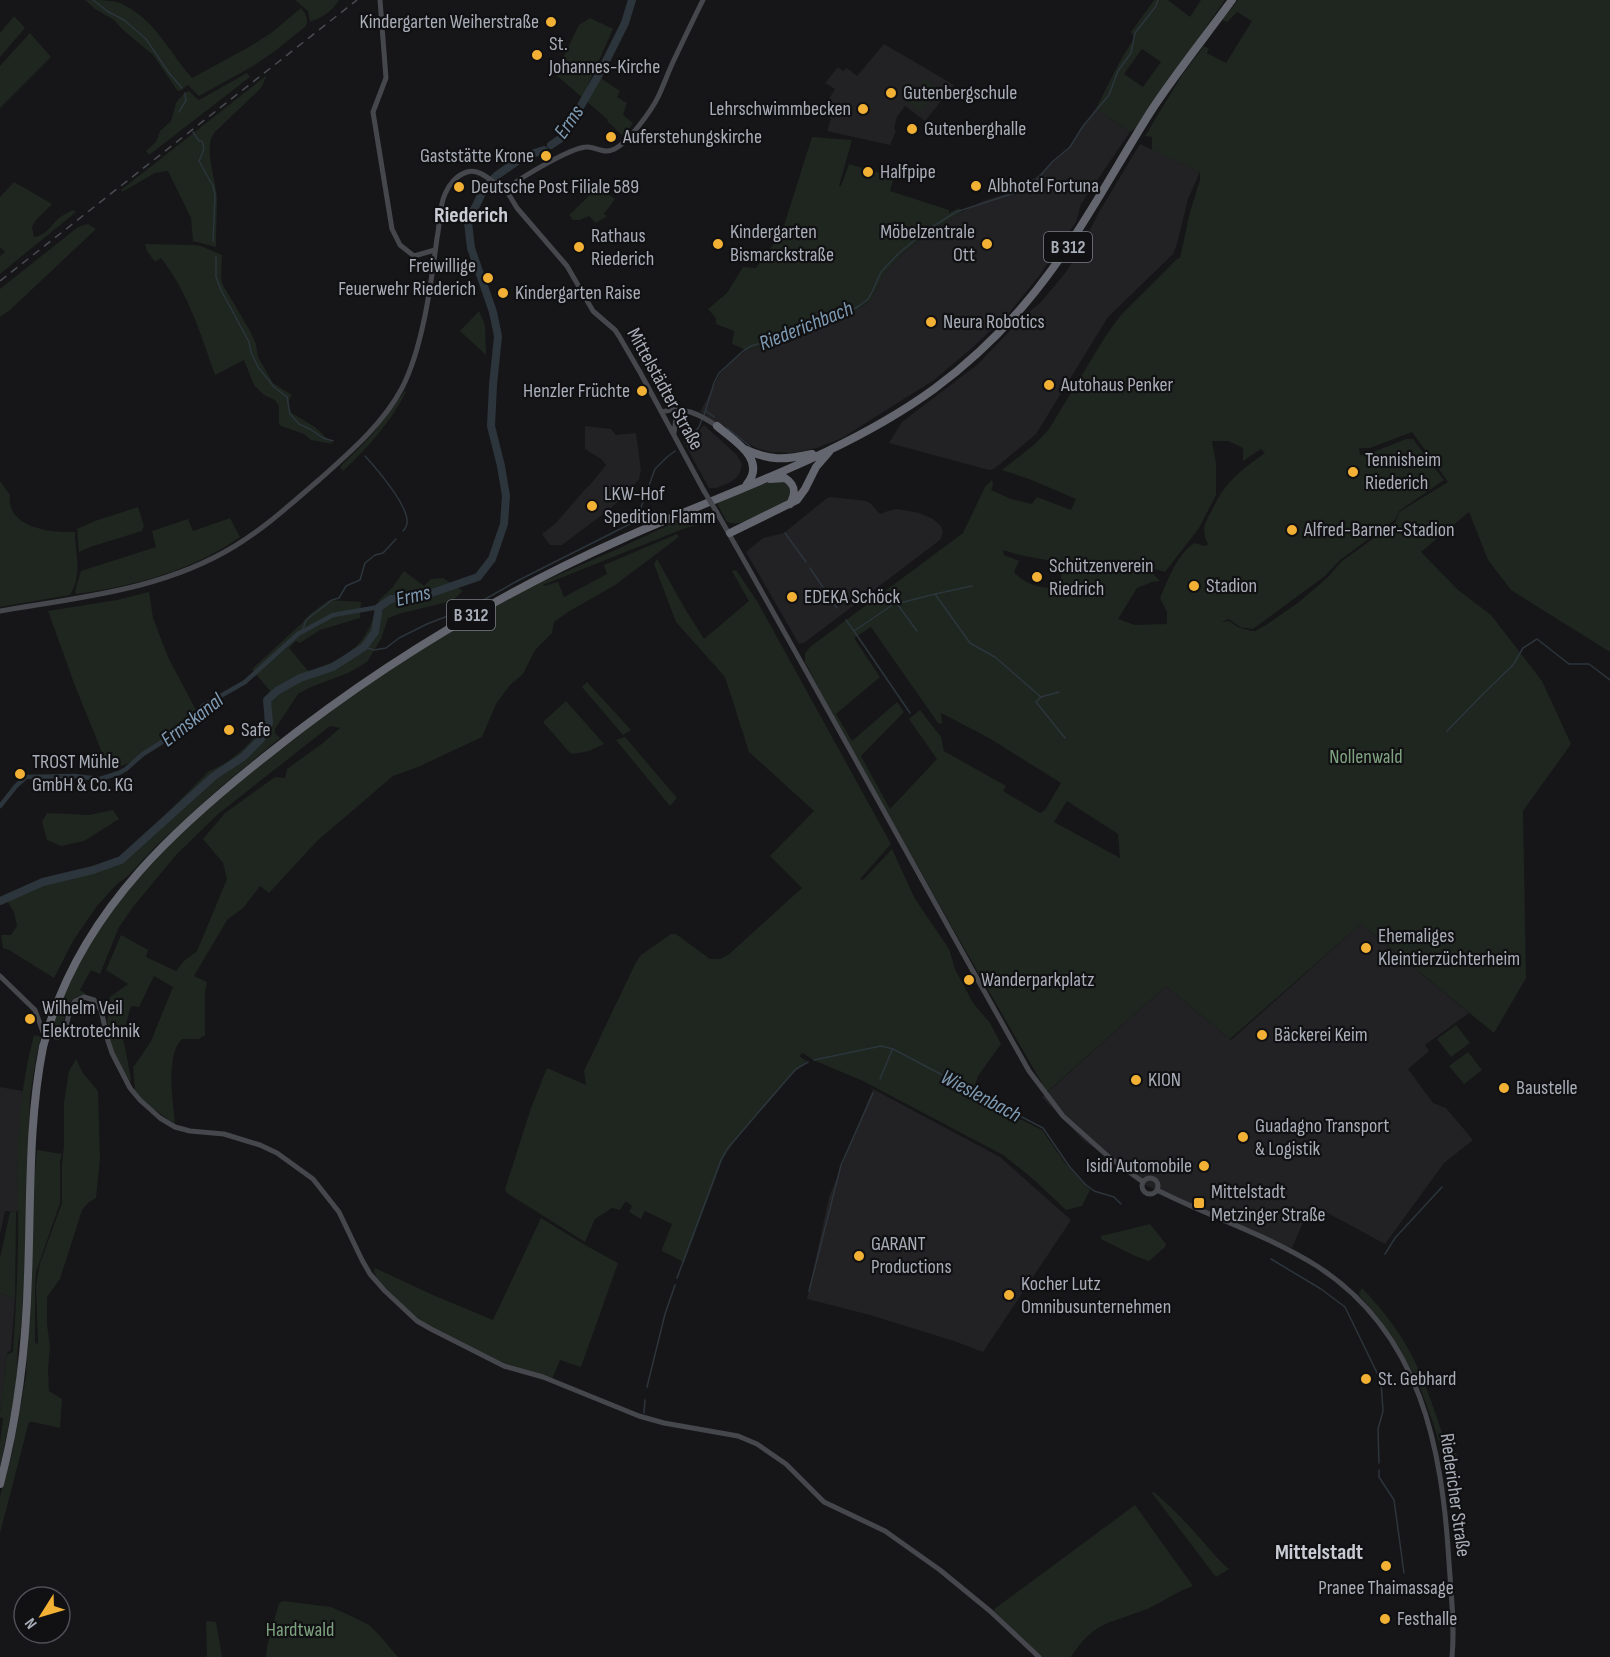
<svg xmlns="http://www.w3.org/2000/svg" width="1610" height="1657" viewBox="0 0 1610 1657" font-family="'Sofia Sans Condensed',sans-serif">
	<rect width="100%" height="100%" fill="#161618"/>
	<path fill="#222225" d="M884,44L954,85L925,121L905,106L897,117L894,128L896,131L890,145L827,131L831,119L821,112L835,89L825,83L838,67L843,71L847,68L857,76Z
		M1096,108L1102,113L1130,132L1081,204L1076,222L1039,276L1009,313L972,348L934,380L842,438L817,448L791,453L770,452L756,448L700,412L720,374L734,359L746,350L763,346L795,331L812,329L837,321L863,306L872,299L883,276L901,255L925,236L962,212L983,201L1012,192L1036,177L1067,150Z
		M1140,144L1200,172L1188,199L1177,244L1173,254L1108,317L1036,434L994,469L989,470L889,443L902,422L978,364L1022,318L1041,302L1066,272L1081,248L1099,212Z
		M704,425L737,455L742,464L740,473L736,478L729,483L716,488H709L686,446Z
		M585,426L611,429L616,435L636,433L641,470L639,479L630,490L610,509L562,545H550L542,534L555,524L588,486H589L606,465L601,459L585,449Z
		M831,497L866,501L871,504L880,514L891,510L898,509L919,513L933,519L941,526L943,533L940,540L804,643L799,644L746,552L763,538L784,533L827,498Z
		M1361,924L1469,1013L1425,1045L1429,1051L1408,1069L1433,1103L1446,1108L1473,1140L1444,1163L1385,1244L1311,1204L1292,1248L1259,1236L1143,1184L1083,1140L1042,1097L1166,986L1231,1040Z
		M0,1087L23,1091L17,1173L19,1210L16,1212L5,1211L0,1234Z
		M873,1089L1000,1157L1071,1220L983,1352L954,1341L870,1315L807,1299L829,1197Z
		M0,1293L15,1298L11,1350L7,1353L0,1413Z"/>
	<path fill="#1e261f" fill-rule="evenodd" d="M85,0C95,0 107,0 117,2C154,16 168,51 192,78L249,47L271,33L301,8C306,14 309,19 306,26L275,51L253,66L199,96L188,85L180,91L177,90L153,55L123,30L114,20L95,9Z
		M295,0H339C333,11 321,18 310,22L308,11Z
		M1154,0H1168L1190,17L1201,0H1225L1136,128L1130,132L1102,113L1096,108C1109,85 1119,59 1135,38L1131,32ZM1142,49L1161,62L1143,87L1124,74Z
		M1238,0H1610V652L1511,590L1488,560L1469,512L1421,552L1458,590L1491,615L1542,681L1571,744L1523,811L1526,978L1494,1033L1361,924L1230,1039L1166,986L1047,1092L952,927L838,725L805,662V653L810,647L963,533L985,487L992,480L993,484L991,490L1011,499L1032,504L1037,497L1071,510L1076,499L1029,479L1002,470L1036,443L1049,429L1105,337L1120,316L1177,259L1180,258L1190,212L1200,180V172L1152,150V137L1145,136L1182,75L1204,46L1209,49L1207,53L1226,63L1252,21L1237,12L1227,22L1222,20ZM1412,432L1448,482L1399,512L1396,522L1342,561L1327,578L1299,602L1266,625L1255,631H1251L1238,627L1229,621L1221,622L1229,619L1240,627L1253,629L1325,576L1340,560L1396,519L1399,511L1444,480L1413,439H1406L1368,454L1360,455L1359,448H1370ZM1212,441H1228L1243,448V461L1261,449L1265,453C1241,470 1226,481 1213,508C1206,521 1200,529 1208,544L1205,546L1194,543C1176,556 1169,578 1160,598L1167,612V624L1135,625L1118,619L1137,588L1152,582L1160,581L1154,575L1155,569L1165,572L1199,528L1216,495V463ZM1003,550L1020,555L1062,563L1129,570L1062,568L1060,589C1043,588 1026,586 1014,572L1019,561L1004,555ZM871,627L938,723L942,724L941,713L989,738L1061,783L1045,810L1040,813L1003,791L1006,786L944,751L941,737L920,710L909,719L937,759L890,809L861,756L904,712L897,702L852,741L836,714L880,677L854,638ZM1067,801L1118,834L1120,858L1054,822Z
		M14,16L25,28L0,57V33Z
		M590,18L613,29L588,85L593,89L599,77L620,91L617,97L627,103L623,115L633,123L624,137L607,121L608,120L555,74L579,25Z
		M30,33L51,57L0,108V66Z
		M247,73L250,77L149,155L146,151L156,142L160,131L171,121L176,103L184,93L189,91L196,98L199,100Z
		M267,75L261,88L215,132C202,148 217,180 217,200C217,216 216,232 216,247L193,241L191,218L168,171L155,173L122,192L121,190Z
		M925,79L938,89L920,112L907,101Z
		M812,137L852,140L839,186H841L849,164L894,177L890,191L949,210V213L959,208L962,212L925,236L901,255L883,276L872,299L853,313L837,321L812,329L795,331L763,346L746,350L732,344L734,331L716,324V318L708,309L727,293L743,267L756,268L782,232Z
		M14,182L52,204L36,220L32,227L34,237C47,235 50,226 59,218C63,215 69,212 73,210L76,212L0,274V256L5,252L0,247V197Z
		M597,186L615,199L604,214L607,216L596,223L589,216L580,220H573L569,215L593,192Z
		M88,224L96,229L10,310L0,317V289L78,227Z
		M145,244L194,245L201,246L222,255L221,279L223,285L250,331L256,344L258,357L273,383L292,395C288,401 288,405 290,412L315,427L333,444L311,440L304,434L281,426L279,424V406L275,400L264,395L254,385L244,360L215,375C201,335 188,292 161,258L155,262L147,251Z
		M479,311L485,325L486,355L460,331Z
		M405,391L406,392C390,423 369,446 343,471L340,467L371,436Z
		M0,481L10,495C6,528 51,533 75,532C75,554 83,574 70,595L0,607Z
		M771,481H784L791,486L790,500C774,508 743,529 727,522L716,502Z
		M138,507L144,526L142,531L90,547L79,552L77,529L95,521Z
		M701,515L711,516L712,520L683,529L543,585L544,586L558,582L564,597L607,574L604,565L677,534L679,537L615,585L568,612L554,622L552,633L535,650L523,674L510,685L496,704L482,737L418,767L393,776L317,841L269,893L260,886L243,908L227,920L194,976L207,982L205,992V1035L199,1039H182C165,1055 173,1102 175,1124L149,1106L135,1091L133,1066L135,1065L151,1041L173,987L154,976L139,1007L131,1006L126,1024L121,1034L125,1047L131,1079L130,1082L113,1050L109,1040L107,1024L110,997L128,984L106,970L121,935L148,950L146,957L176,971L184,961L197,951L227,879L223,863L203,839L225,813L275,777L285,778L287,769L323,743L340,728L330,726L217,815L176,855L133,907L119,927L100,974L91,970L80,990L86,994C82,996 79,996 76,997C63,1004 67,1024 58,1034L50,1035C55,1007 69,979 83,955C90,943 96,930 104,919C150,855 212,805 271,754L282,749L297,737L304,729L354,692L452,630L535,585L615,550L682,519Z
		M230,518L240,537C191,571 135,586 76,594L75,591L81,571L156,547L152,531L188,519L193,531Z
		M657,559L684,607L704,639L749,601L732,571L736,570L757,601L891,844L860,879L863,880L892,849L915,899L949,949L955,969L973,1003L990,1023L1001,1044L978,1076L972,1095L1042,1130L1065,1163L1090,1190L1082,1206L1066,1210L1032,1178L1003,1155L863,1081L813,1060L803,1053L799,1056L807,1061C793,1071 783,1085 772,1098C754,1118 735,1138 722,1161L684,1263L676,1258L662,1251V1249L672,1224L645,1211L641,1219L629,1212L632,1206L627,1202H625L620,1210L612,1208L595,1219L585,1242L507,1193L505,1189L531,1108L547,1068L586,1085L584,1071L636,962L641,955L671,934H676L710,959H720L728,955L802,888L770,856L814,811L749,752L725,677L676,622L654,564Z
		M404,571L424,586L431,579L443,578L463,591L452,601L402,613L388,618L381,639L367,662L348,673L311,687L298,694L275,729V733L280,738L215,792L156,846L129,875L116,885L97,906L73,941L54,978L9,950L3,948L1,935H11L17,926L14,912L6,899L53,881L97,869L119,861L209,771C227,765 255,742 263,724C268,712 261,705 270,691L252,669L302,623L310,614L329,600L361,602L360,618L320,630L300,643L296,641L289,648L309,672C341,659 362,651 374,616L381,613L379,600L392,588Z
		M149,592L153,618L168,657L198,714C171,735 143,762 109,770L74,683L48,611L117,600Z
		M587,682L631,730L623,735L582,687Z
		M566,701L604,744L589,751L573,754L570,753L543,722Z
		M625,737L677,798L670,806L616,740Z
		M113,810L119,819L84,841L61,846L47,840L42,822L47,813L89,815Z
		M1456,1025L1470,1043L1451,1057L1437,1039Z
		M34,1035L41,1037L36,1058L30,1096L26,1247L21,1331C16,1346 18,1359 17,1373C14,1405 6,1437 0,1468V1442L3,1419L0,1417V1413L7,1354L11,1353L13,1351C16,1304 19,1256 18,1208C18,1196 17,1184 17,1172C18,1126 22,1079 34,1035Z
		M1468,1052L1482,1070L1464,1084L1449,1066Z
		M76,1059L83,1073L98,1091L100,1159L96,1198L89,1202L82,1210L60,1279L47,1297V1324L50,1346L48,1369L49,1391L62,1399L60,1428L33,1422H29L0,1533V1496L12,1454L26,1376L33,1189L37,1150L62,1154L60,1161V1203L36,1272L35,1288V1343L38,1344L36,1286L40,1263L62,1203V1165L64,1145V1102L69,1071Z
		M10,1212H16L15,1298L0,1293V1258Z
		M541,1218L585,1245L618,1263L581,1367L560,1360L552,1379L504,1363L430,1327L406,1310L377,1278L374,1271L375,1268L433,1295L493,1320Z
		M1150,1224L1166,1244L1165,1247L1149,1261L1135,1256L1101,1239V1236Z
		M1362,1288C1380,1307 1398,1329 1410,1352C1427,1384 1437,1419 1449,1453H1456L1457,1456L1454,1461H1449L1443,1457L1434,1426L1419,1384L1403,1355L1380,1320L1360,1296L1359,1293Z
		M1154,1492C1170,1506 1185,1521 1199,1537C1209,1548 1217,1559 1229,1569L1216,1577L1152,1493Z
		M1135,1505L1193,1586C1177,1591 1163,1602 1147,1609C1110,1624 1095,1620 1071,1657H1042L993,1611L997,1607Z
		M283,1601L331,1607L351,1616L369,1625L380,1636L398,1657H266L267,1646L279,1603Z
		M206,1621L216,1622L222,1657H207Z"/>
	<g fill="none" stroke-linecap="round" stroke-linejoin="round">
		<path stroke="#2c353c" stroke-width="1.5" d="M93,0L107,11L124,20L146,39L169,73L182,88
			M179,112L186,100L185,93
			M193,132L199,141H202C206,150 202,153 199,161L213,186L215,195L213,241
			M216,257V277L221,290L249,342L251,352L258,367L274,387L287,397L290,414L299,424L310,429L323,438L333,441
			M706,411L714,417
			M704,415L714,383L719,373L743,351L751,346L768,341L794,329L841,316L859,306L868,299L872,292L881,272L898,254L924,232L956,212L1030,188L1052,162L1070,147L1083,126L1109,95L1118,71L1131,53L1135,33L1156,6L1158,0
			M727,428L750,446
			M685,443L699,427L702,419
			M365,456C376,468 409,506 407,523C407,527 405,528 403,531
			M785,533L806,562
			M810,568L837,608
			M935,594L972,586
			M896,604L935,594L970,643L995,657L1041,697L1059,692
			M898,605L917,631
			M846,620L854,631L891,606
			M854,631L910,713
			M302,632L306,620L332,600L339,598L346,586L360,580L365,563L375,555L383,553L396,539
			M364,647L374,650L386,648L399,638L427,624L471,607L519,580L630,524L639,513L655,469L667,457L675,451
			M1041,697L1036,702L1065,738
			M1447,731L1483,694L1513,665L1523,648L1537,639L1569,664H1589L1610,680
			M814,1060L881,1046L893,1049L1043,1128L1069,1166L1085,1184L1094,1191L1114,1197L1121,1204
			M880,1079L892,1050
			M1385,1254L1395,1238L1442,1187
			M1271,1259L1321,1289L1345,1307L1381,1381L1383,1411L1378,1429L1379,1463
			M677,1278L721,1160L727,1149L788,1078L796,1069L808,1062
			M809,1291L841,1165L873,1093
			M647,1387L665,1314L675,1285
			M644,1413L645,1400
			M1379,1470V1477L1394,1500L1404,1573"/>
		<path stroke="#2c353c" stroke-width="4.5" d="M0,806L16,786L26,777L74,776L100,779L119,773L126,769L143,754L175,734L192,720L203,706L245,682L298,634L333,615L379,607"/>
		<path stroke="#2c353c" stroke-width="8" d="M551,145L563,137L602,69L625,23L632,0
			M0,901L43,882L93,870L121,860L214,776L243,757L261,739L269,723L267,700L277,691L300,678L333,667L364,647L375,632L379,607L391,599L423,596L478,577L492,559L504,524L506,496L501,466L491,426L493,385L498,336L493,312L471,248L468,222L485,187L496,176L523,157L544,150"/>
		<path stroke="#45474d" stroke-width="5" d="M380,0L386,78L373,112L392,229L400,245L414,256L435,250
			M508,193L517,208L567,266L593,311L615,330L619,336L641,374L704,491
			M662,412C682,405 701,415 717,426
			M674,433L676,418L681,412
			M716,511C822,697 924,885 1029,1071L1063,1116L1110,1158L1143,1182
			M0,611C81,597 163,590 235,546C266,527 292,503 320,479C350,452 383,424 402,388C423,347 431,284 437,238C440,224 439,207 445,194C449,184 457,175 467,172C481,168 492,183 503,188L506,186L509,187C522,177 570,148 586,147C595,146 603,154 612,150C627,145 652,110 659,95C664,84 668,73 673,62C683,41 693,20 703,0
			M0,976L35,1010L43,1032L49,1036L58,1037L65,1031L70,1009L75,1001L84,997L94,1000L101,1010L108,1041L112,1053L130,1088L140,1100L160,1118L175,1127L190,1131L224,1134L260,1145L277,1153L313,1179L339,1212L362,1260L370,1274L385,1291L417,1321L431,1329L504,1366L543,1377L639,1416L664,1423L738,1436L757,1444L786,1464L824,1502L885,1531L940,1570L990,1611L1039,1657
			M1142 1186a8 8 0 1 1 16 0a8 8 0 1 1-16 0Z
			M1157,1190C1210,1217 1268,1235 1317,1266C1421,1333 1442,1448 1449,1562C1451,1593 1455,1626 1452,1657"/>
		<path stroke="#63666e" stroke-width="8" d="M717,426C734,441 767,459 747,484
			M744,449C770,461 784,460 812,454
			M770,479L785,478C796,485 796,493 790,504
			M730,533L797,500L805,489L816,467L829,452
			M50,1023C88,906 177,826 271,752C379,666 496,595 622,539C726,492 842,456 934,389C980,355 1020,314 1053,268C1089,218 1118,163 1151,111C1176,73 1205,37 1232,0
			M0,1484C18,1416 26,1346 28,1276C31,1200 28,1123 43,1047"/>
		<path stroke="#4a4c52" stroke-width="1.5" stroke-dasharray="8 6" stroke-linecap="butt" d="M0,281L357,0"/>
		<path stroke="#45474d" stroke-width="5" d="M704,491L716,511"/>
		<path stroke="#63666e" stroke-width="8" d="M43,1047L50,1023"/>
	</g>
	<g fill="#f2b134" stroke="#111113" stroke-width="2">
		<circle cx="551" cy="22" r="6"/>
		<circle cx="537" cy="55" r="6"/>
		<circle cx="891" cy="93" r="6"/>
		<circle cx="863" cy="109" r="6"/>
		<circle cx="912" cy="129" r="6"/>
		<circle cx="611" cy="137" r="6"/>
		<circle cx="546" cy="156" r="6"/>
		<circle cx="868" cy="172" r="6"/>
		<circle cx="976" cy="186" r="6"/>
		<circle cx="459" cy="187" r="6"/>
		<circle cx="718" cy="244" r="6"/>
		<circle cx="987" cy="244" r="6"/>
		<circle cx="579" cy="247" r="6"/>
		<circle cx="488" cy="278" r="6"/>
		<circle cx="503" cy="293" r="6"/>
		<circle cx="931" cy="322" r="6"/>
		<circle cx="1049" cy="385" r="6"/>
		<circle cx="642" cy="391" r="6"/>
		<circle cx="1353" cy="472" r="6"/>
		<circle cx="592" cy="506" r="6"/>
		<circle cx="1292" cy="530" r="6"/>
		<circle cx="1037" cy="577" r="6"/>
		<circle cx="1194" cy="586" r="6"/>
		<circle cx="792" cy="597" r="6"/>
		<circle cx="229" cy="730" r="6"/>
		<circle cx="20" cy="774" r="6"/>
		<circle cx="1366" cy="948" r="6"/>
		<circle cx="969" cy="980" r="6"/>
		<circle cx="30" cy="1019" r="6"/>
		<circle cx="1262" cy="1035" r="6"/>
		<circle cx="1136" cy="1080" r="6"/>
		<circle cx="1504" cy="1088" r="6"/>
		<circle cx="1243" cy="1137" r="6"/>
		<circle cx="1204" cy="1166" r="6"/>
		<rect x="1193" y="1197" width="12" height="12" rx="3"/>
		<circle cx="859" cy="1256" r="6"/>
		<circle cx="1009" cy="1295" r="6"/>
		<circle cx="1366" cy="1379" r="6"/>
		<circle cx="1386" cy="1566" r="6"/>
		<circle cx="1385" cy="1619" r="6"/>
	</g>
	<g text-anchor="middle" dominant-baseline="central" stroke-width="4.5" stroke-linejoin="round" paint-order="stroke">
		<g fill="#111113" stroke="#7b7e86" stroke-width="1.5">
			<rect x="1044" y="232" width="48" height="30" rx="4.5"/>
			<rect x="447" y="600" width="48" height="30" rx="4.5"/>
		</g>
		<g font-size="18" font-weight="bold" fill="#a8adb8">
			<text x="1068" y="247">B 312</text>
			<text x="471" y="615">B 312</text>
		</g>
		<g font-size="20" fill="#a8adb8" stroke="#111113" text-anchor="start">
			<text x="539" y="22" text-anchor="end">Kindergarten Weiherstraße</text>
			<text x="549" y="44">St.<tspan x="549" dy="23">Johannes-Kirche</tspan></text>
			<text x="903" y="93">Gutenbergschule</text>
			<text x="851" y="109" text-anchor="end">Lehrschwimmbecken</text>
			<text x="924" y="129">Gutenberghalle</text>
			<text x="623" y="137">Auferstehungskirche</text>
			<text x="534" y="156" text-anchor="end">Gaststätte Krone</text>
			<text x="880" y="172">Halfpipe</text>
			<text x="988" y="186">Albhotel Fortuna</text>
			<text x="471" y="187">Deutsche Post Filiale 589</text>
			<text x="730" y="232">Kindergarten<tspan x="730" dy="23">Bismarckstraße</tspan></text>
			<text x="975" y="232" text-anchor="end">Möbelzentrale<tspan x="975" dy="23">Ott</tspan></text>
			<text x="591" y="236">Rathaus<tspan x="591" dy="23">Riederich</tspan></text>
			<text x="476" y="266" text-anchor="end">Freiwillige<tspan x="476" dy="23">Feuerwehr Riederich</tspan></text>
			<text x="515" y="293">Kindergarten Raise</text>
			<text x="943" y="322">Neura Robotics</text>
			<text x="1061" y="385">Autohaus Penker</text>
			<text x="630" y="391" text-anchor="end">Henzler Früchte</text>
			<text x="1365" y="460">Tennisheim<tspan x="1365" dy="23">Riederich</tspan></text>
			<text x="604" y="494">LKW-Hof<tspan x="604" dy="23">Spedition Flamm</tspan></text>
			<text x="1304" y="530">Alfred-Barner-Stadion</text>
			<text x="1049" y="566">Schützenverein<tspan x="1049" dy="23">Riedrich</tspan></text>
			<text x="1206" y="586">Stadion</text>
			<text x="804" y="597">EDEKA Schöck</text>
			<text x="241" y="730">Safe</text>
			<text x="32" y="762">TROST Mühle<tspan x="32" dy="23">GmbH &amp; Co. KG</tspan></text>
			<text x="1378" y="936">Ehemaliges<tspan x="1378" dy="23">Kleintierzüchterheim</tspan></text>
			<text x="981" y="980">Wanderparkplatz</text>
			<text x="42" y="1008">Wilhelm Veil<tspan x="42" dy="23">Elektrotechnik</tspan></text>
			<text x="1274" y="1035">Bäckerei Keim</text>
			<text x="1148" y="1080">KION</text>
			<text x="1516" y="1088">Baustelle</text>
			<text x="1255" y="1126">Guadagno Transport<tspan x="1255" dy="23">&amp; Logistik</tspan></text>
			<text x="1192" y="1166" text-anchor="end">Isidi Automobile</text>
			<text x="1211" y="1192">Mittelstadt<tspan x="1211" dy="23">Metzinger Straße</tspan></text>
			<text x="871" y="1244">GARANT<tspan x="871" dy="23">Productions</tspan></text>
			<text x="1021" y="1284">Kocher Lutz<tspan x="1021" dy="23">Omnibusunternehmen</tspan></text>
			<text x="1378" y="1379">St. Gebhard</text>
			<text x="1386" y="1588" text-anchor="middle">Pranee Thaimassage</text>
			<text x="1397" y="1619">Festhalle</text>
		</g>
		<g font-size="20" fill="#a8adb8" stroke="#111113">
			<text transform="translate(665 389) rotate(61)">Mittelstädter Straße</text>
			<text transform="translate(1455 1495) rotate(82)">Riedericher Straße</text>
		</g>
		<g font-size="20" fill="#7fa381" stroke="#111113">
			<text x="1366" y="757">Nollenwald</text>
			<text x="300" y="1630">Hardtwald</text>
		</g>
		<g font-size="21" font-style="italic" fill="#7f9bb3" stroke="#111113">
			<text transform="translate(569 122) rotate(-55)">Erms</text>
			<text transform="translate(806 326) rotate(-22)">Riederichbach</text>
			<text transform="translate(413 596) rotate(-13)">Erms</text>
			<text transform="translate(192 720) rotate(-38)">Ermskanal</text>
			<text transform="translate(981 1096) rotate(28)">Wieslenbach</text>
		</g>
		<g font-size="22" font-weight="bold" fill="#c9ccd4" stroke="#111113">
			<text x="471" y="215">Riederich</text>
			<text x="1319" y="1552">Mittelstadt</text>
		</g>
	</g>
	<g transform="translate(42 1615) rotate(233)"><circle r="28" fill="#111113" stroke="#4d4f55" stroke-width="1.5"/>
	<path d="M0-4.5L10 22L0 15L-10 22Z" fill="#f2b134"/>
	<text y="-9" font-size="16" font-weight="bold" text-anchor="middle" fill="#a8adb8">N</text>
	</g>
</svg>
